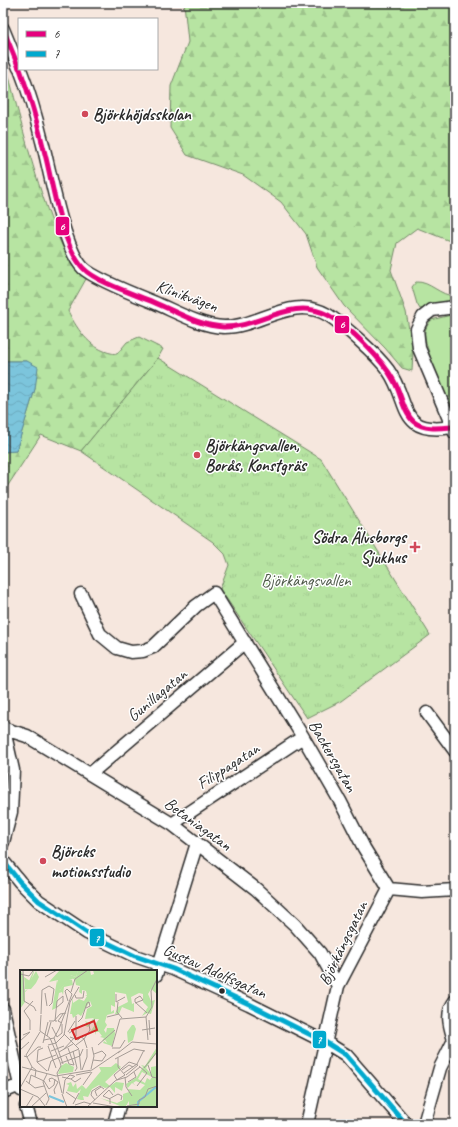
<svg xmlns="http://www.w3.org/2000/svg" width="458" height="1127" viewBox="0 0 458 1127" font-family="Caveat,sans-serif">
	<defs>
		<pattern id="forest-firs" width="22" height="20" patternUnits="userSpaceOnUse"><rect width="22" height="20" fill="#b7e4a2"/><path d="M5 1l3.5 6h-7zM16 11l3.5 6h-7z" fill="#9ec48c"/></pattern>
		<pattern id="park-tufts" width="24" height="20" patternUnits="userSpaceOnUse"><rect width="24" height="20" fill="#b7e4a2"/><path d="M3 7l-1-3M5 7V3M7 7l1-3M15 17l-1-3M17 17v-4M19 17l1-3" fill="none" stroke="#9ec48c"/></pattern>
		<pattern id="water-waves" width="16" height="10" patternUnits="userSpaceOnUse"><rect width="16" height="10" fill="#7cc5dc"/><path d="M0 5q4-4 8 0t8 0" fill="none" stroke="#6ba9bd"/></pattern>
	</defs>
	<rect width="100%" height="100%" fill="#f6e7de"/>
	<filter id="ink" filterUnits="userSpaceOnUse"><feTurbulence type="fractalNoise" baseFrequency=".025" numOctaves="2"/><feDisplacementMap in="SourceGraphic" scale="8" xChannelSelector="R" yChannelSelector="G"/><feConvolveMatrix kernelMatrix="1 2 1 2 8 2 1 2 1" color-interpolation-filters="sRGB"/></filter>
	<g filter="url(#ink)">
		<path fill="#b7e4a2" stroke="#718866" d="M416,282C430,281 440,296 455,296V302L420,309L417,304L412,287Z
			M455,314V416C448,401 422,344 425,331C426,327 429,323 431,320Z"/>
		<path fill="url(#forest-firs)" stroke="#718866" d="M184,3H455V243L417,228L397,243L391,270L406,312L413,352L412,371L402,368L385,348L344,306L317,267L306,234L281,202L243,175L187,155L170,128L171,86L188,42Z
			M3,54C16,100 50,255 86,279L68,311C78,331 92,352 117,354L127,342L139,337L163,349L158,358L81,451L41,435L3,493V452L16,451L35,389L36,373L27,361H3Z"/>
		<path fill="url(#park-tufts)" stroke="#718866" d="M158,358L321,459L430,635L341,701L307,718L220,589L229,565L225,554L213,542L81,451Z"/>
		<path fill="url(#water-waves)" stroke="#5c8795" d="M3,361H27L38,367L35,389L16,451L3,452Z"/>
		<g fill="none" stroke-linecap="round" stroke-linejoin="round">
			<defs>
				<path id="minor" d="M3,29L19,68
					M20,69C29,92 36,116 42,141C50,170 63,248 83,268C93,278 138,296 153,302C175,311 200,326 224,327C260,327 292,294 328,315C344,325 377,355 388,370C411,402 397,436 452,427
					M455,433L419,348L417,329L423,317L432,310L455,307
					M81,594L100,634L117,648L131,652L143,651L153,647L196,606L214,593L303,737L340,801L364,848L389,889
					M427,713L455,751
					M3,726L13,770L11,812L3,842
					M5,729L27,736L172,824L256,889L295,925L320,953L338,986
					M90,774L245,642
					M172,824L303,737
					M3,861L20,882L39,901L87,933L135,956L173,969L249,1004L325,1042L346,1055L406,1124
					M389,889L422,892L455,890
					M156,975L197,843
					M3,1009L21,1090
					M454,1040C450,1026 445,1014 455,1001
					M3,1092L20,1085
					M26,1106L31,1124
					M114,1124L119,1106
					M307,1124L338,986L389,889
					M424,1124L440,1068L455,1038"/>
			</defs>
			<use href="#minor" stroke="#2b2b2b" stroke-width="15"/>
			<use href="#minor" stroke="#fff" stroke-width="12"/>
			<defs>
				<path id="bus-1" d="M3,29L19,68
					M20,69C30,97 38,125 45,154C53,185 61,244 83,268C96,282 134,294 153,302C175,311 199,326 223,327C260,328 291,296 328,315C349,326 383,360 394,381C401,393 403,412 414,422C425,430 439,428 452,427"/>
				<path id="bus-2" d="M3,861L20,882L39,901L87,933L135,956L173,969L249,1004L325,1042L346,1055L406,1124"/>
			</defs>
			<use href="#bus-1" stroke="#fff" stroke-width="8"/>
			<use href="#bus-2" stroke="#fff" stroke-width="8"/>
			<use href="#bus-1" stroke="#e5007d" stroke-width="5"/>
			<use href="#bus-2" stroke="#00a9ce" stroke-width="5"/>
		</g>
	</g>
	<g fill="#d1495b" stroke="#fff" stroke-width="1.5">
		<circle cx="85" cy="114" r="4"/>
		<circle cx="197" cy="455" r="4"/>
		<path d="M413 541h4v4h4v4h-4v4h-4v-4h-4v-4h4z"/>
		<circle cx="43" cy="861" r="4"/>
	</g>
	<circle fill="#2b2b2b" stroke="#fff" stroke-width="1.5" cx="222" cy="991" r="3.5"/>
	<g text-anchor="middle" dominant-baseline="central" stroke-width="3" stroke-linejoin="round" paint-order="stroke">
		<g font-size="17" font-weight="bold" fill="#2b2b2b" stroke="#fff" text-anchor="start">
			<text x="93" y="114">Björkhöjdsskolan</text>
			<text x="205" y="445">Björkängsvallen,<tspan x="205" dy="20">Borås, Konstgräs</tspan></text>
			<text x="406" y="537" text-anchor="end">Södra Älvsborgs<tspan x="406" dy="20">Sjukhus</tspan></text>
			<text x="51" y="851">Björcks<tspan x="51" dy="20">motionsstudio</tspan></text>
		</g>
		<g font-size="17" fill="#2b2b2b" stroke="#fff">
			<text transform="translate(187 296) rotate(20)">Klinikvägen</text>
			<text transform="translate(157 695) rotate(-40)">Gunillagatan</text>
			<text transform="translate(333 756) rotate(60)">Backersgatan</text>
			<text transform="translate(228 766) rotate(-33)">Filippagatan</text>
			<text transform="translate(198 824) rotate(36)">Betaniagatan</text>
			<text transform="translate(343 943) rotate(-64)">Björkängsgatan</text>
			<text transform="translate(215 971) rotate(24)">Gustav Adolfsgatan</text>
		</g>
		<g font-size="17" fill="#4e5949" stroke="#fff">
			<text x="306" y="580">Björkängsvallen</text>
		</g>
	</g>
	<g transform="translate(20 970)">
		<rect width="137" height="137" fill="#f6e7de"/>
		<path d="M0,0L3,4L5,21L8,19V13L14,0V2L8,19L5,22V32L0,39ZM58,0H70L71,5L74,4L73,0H137V24L131,19L128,24L131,31L135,30L131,44L127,43L122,46L128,37L123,32V24L119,23L111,27L112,34L114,33V42L102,37L99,44H95L98,37L108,32L106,24L95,22V37L91,35V42L94,40V43L87,45L85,52L87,55L84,60L86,63L87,58H94L95,64L92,76L83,73L84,71L87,73L86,71L85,70L82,71L84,68L80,67L82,66L79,62H76L75,65V61L70,62L79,49H75L68,57L63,55L67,54L65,51L69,53L74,48L65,49L67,39L72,36L70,31L61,46L58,44L53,48L52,44H50L53,27V33L59,29L64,31L67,26H65L67,25L66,21L62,20V24L59,22L60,16L56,15L55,10L50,7V5L56,7ZM48,9L52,10L53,15L44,17L43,25L42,22L39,23L36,38L32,40L37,10L40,20ZM112,55H114L116,59L113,70L108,73L107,62ZM137,77V82L126,98L131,104V97L137,96V137H120L109,135V131L106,136H100L80,128L97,133L103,130V124L109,122L106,114L117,107L123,97L121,95L125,96ZM122,102L132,107L130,110L127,108L125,113L118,109ZM116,111L125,115L120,120L107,119L112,113L116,116L113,113ZM96,93L101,97L85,112L90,116L96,112L104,113L102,121L95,117V123L90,117L85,118L79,115L72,119L68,127L63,126L64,130H61L57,129L61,119L57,123L47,121L49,115L46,114L51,112L53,117L56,113L57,119L62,115L66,119L81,101L79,97H91Z" fill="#b7e4a2" fill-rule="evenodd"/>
		<path d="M40,0L58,1L56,7L50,5L53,9L48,10L40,20L37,16L38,10L29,12ZM16,1L19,7L16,13L11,19H5L4,7L10,11ZM46,93L54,97L53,102L38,104L41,96Z" fill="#b7e4a2"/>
		<path fill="none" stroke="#7cc5dc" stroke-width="2" d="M29,126L44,132M118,137V132L136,117"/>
		<path fill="none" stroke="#a59c96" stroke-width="1" d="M3,0L4,31M0,4L9,6L13,1M25,7L37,0M47,19L45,21L48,31M22,20L29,16L34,19L32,33L29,36M51,22L55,9L68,0M25,23L27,36M96,24V32L105,27M55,25L56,28H63L64,21M120,26L115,29V32L127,43M4,31L14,37L16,41M98,32L97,42L102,48M115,33L123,30L120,26M36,38L43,32V26L37,31L35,51H37M21,44L22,20M87,47L99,44M126,47L132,37L131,21L137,9M126,47L128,70M129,50L130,65M29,51H34L40,44L46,43M58,52L62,48L67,33L69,32L70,36L66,38M42,53L38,51L43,44M32,57L37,67L42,63V54M10,60V50L4,41L13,31M122,60L135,58M20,61L30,68L40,92L41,96L37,103L42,123M20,61L21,45M48,62L55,51M49,63L63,55M44,64L59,79M27,66L31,52M50,67L58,70L63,65M34,68L43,94M24,70L34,68L39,59L52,24L47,19M0,71L10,62L3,65M23,73L28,52M28,75L36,73L44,65L50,32L59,17M56,75L64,69L60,66M78,75L95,60M28,76L36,98M92,77L100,49L126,47M48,78L54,95M67,78L64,69L70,60L69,55L75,49M92,78H100L105,70M0,80L9,72M43,80L56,66V46M59,80L61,100M31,81L44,76M53,81L57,98L55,101M39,82L53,74M98,83L112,72L137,74M6,85L20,62M4,86L7,87L18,77H21M46,86L49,94L54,95M98,88V97L105,105M95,89L114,79L125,81M73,90L82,91L86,85L82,81L74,84M17,92L36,85M17,92L18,80L23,78M17,92L27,101M41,93L60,86L63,79M117,94L124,80M118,95L109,92L94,105L97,110L107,107L120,97M128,95L132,107L137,108M2,97L36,106L72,100L100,81M12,97L16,100L15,107M124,98L137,82M71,99L74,86L72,77M62,100L67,87V79M102,100L109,95L113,97M28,101L31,91L59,79M104,103L117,94M56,105L71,102M106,105L118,95M42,107L51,109L55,106M105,107L106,117L112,126M51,109L55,112L61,108M6,111L15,118L24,116M30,112L29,109L32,108L38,112L34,120L35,124M108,112L116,107L114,102M9,114L11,105L24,111L29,119L34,115L35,109M63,115L72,102M117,116L127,103L119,96M0,118L12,97L6,85M0,119L18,127L25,136M46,122L56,129M42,124L47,137M43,124L45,110L50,105L54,106M77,126L75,121L81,117M83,126L89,120L93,125M83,126L90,129V134M89,129L98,124L102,126L101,130M75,130L71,125L72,121L80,116L84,119M73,133L96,137M53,134L59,123M26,135L29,129L23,112L27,104M55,135L64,132L71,134M107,136L119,134V130L125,127L128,119L137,116M6,137L13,126M11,137L26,123M67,137L95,111L105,105"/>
		<path fill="#d62828" fill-opacity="0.15" stroke="#d62828" stroke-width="2" d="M74,51L77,60L56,69L52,60Z"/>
		<rect width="137" height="137" fill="none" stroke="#2b2b2b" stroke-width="2"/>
	</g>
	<g stroke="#fff" stroke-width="1.5">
		<rect x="55" y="216" width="15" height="20" rx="4" fill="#e5007d"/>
		<rect x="334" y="315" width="16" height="19" rx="4" fill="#e5007d"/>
		<rect x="89" y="928" width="16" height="19" rx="4" fill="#00a9ce"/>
		<rect x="312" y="1030" width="15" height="19" rx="4" fill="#00a9ce"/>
	</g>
	<g font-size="11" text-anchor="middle" font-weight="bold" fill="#fff">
		<text x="62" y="230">6</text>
		<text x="342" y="328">6</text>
		<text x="97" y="942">7</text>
		<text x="319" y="1043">7</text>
	</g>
	<rect width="458" height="1127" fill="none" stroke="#fff" stroke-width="16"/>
	<rect x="8" y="8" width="442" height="1111" fill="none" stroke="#2b2b2b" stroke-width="1.5" filter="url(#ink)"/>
	<rect x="18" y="18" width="140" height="52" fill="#ffffff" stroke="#aaaaaa"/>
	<rect x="26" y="31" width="20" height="6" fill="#e5007d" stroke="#aaaaaa"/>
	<text x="54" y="38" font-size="12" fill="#2b2b2b">6</text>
	<rect x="26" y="51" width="20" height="6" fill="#00a9ce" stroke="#aaaaaa"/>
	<text x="54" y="58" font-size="12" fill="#2b2b2b">7</text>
</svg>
